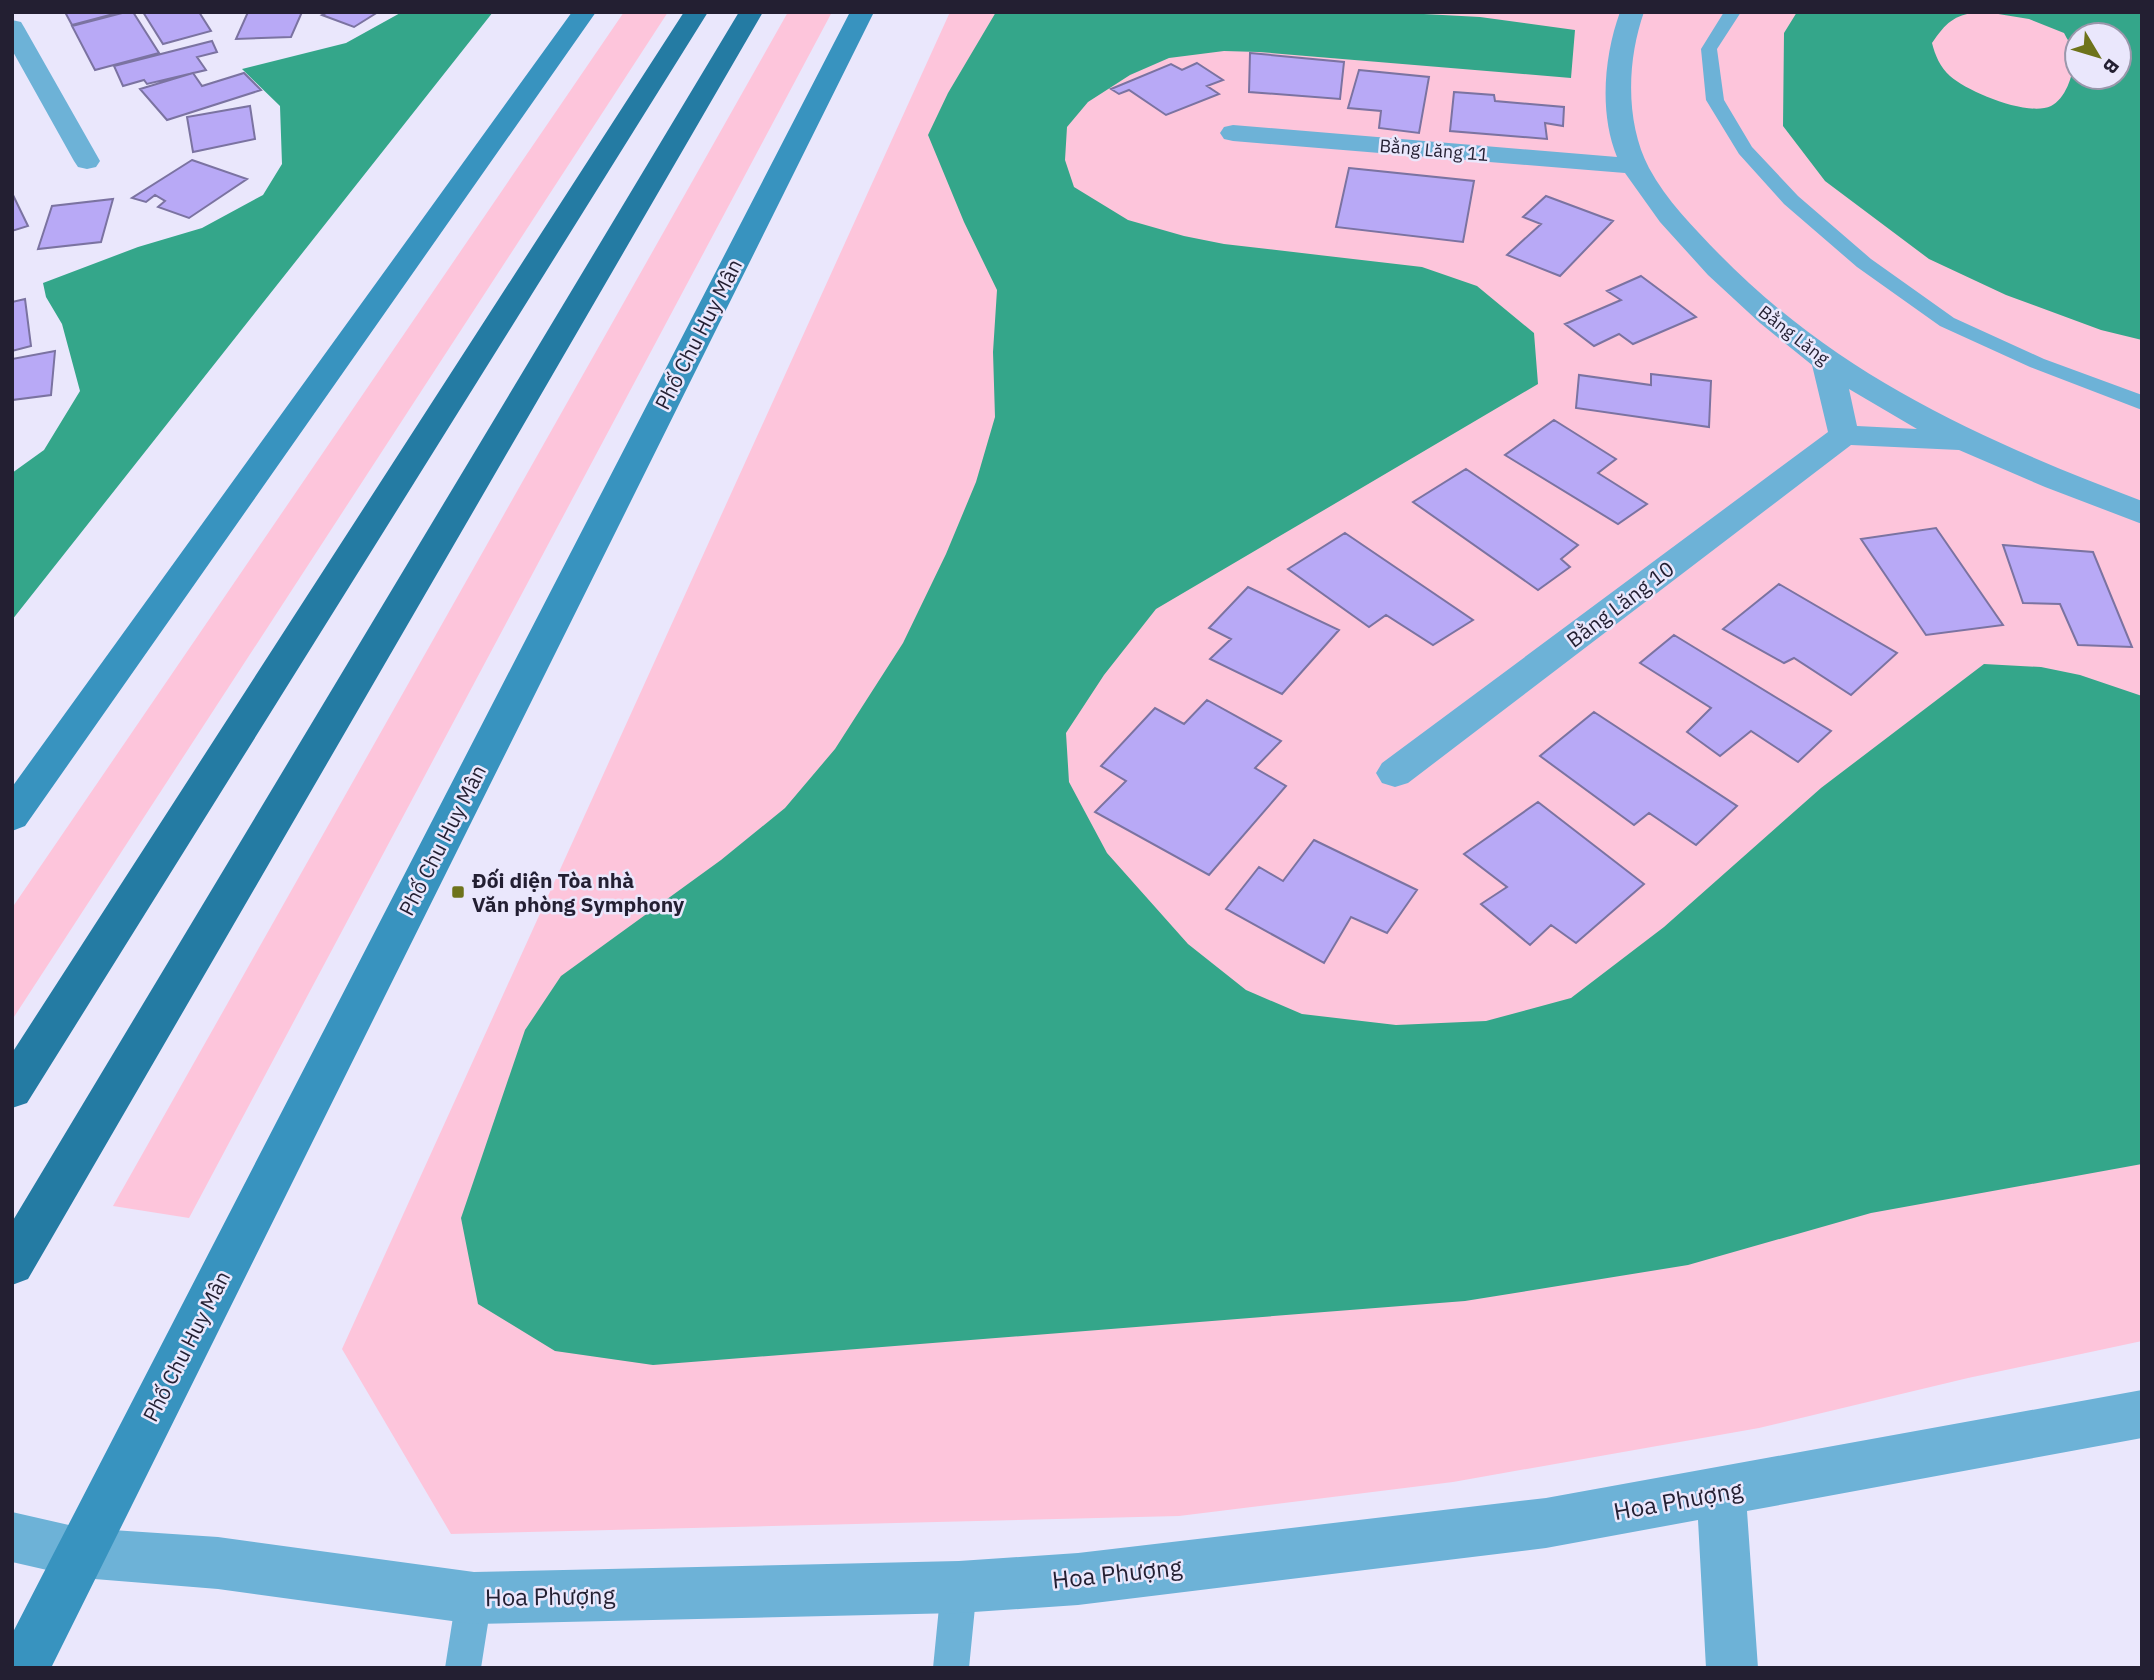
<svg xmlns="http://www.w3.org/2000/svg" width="2154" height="1680" viewBox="0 0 2154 1680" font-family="'IBM Plex Sans',sans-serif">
	<rect width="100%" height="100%" fill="#eae7fc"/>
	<path fill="#fdc5db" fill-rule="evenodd" d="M624,12H668L12,1020V908Z
		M788,12H832L189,1218L113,1206Z
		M950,12H2142V1341L1968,1378L1759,1428L1453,1482L1179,1516L451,1534L342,1349ZM2077,35H2119V77H2077Z"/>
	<path fill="#34a68a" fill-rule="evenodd" d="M402,12H493L12,620V473L44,450L80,391L62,324L46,297L43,283L138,247L202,228L263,195L282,164L280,106L242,69L346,43Z
		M996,12L1405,13L1480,17L1575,30L1571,78L1259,52L1224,51L1169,58L1130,75L1088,102L1067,127L1065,160L1074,187L1128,220L1184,236L1224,244L1422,267L1477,286L1534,333L1538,384L1156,609L1104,675L1066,733L1069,782L1107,853L1188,944L1246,990L1302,1014L1396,1025L1486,1021L1571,998L1664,927L1821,788L1984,664L2041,667L2080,675L2142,696V1164L1871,1213L1688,1265L1465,1301L653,1365L555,1351L478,1304L461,1218L525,1030L561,976L721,860L785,808L835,749L903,643L946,554L976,482L995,417L993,352L997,290L964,222L928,135L948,93Z
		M1797,12H1979C1953,15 1946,23 1932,43C1935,55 1940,67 1950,76C1968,92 2028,117 2051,106C2067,98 2076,69 2073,53C2072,46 2067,39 2064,33L2029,19L1986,12H2142V340L2101,330L2006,295L1929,259L1825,181L1783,126L1784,33ZM2077,35H2119V77H2077Z"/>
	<path fill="#b8a9f6" stroke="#7b73a1" stroke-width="2" d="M65,12H121L72,25Z
		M126,12H133L159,53L95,70L72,26Z
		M143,12H199L211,31L163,44Z
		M248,12H302L291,37L236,39Z
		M328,12H378L354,27L322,15Z
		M212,41L217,52L197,57L206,70L147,84L144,80L123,86L114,66Z
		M1250,53L1344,62L1340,99L1249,92Z
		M1197,63L1223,80L1207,86L1219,94L1166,115L1129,90L1119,94L1111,89L1171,64L1182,70Z
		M1359,70L1429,77L1419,133L1379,128L1381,111L1348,108Z
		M193,73L202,86L244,73L261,90L167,120L140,89Z
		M1454,92L1494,95L1495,101L1564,107L1563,126L1545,123L1547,139L1450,131Z
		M250,106L255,139L193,152L187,117Z
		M192,160L247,179L189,218L158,207L165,201L155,195L146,202L132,198Z
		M1349,168L1474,181L1463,242L1336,227Z
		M12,193L28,226L12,231Z
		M1546,196L1613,221L1560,276L1507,255L1541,224L1523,217Z
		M113,199L101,242L38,249L52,206Z
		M1641,276L1696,317L1633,344L1619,334L1594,346L1565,324L1621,300L1607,291Z
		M25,299L31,346L12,351V302Z
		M55,351L51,395L12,400V359Z
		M1651,374L1711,381L1709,427L1576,408L1579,375L1651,385Z
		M1554,420L1616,459L1598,473L1647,504L1618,524L1505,455Z
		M1466,469L1578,545L1561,559L1570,567L1538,590L1413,502Z
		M1936,528L2003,625L1926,635L1861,539Z
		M1345,533L1473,620L1433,645L1386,615L1369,627L1288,569Z
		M2003,545L2093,552L2132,647L2078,645L2060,604L2023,603Z
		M1779,584L1897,653L1851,695L1794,658L1784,663L1723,629Z
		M1248,587L1339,630L1282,694L1210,659L1231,639L1209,628Z
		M1674,635L1831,731L1798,762L1751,731L1720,756L1687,732L1711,708L1640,663Z
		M1207,700L1281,741L1255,768L1286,786L1209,875L1095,812L1126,781L1101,766L1155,708L1184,724Z
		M1594,712L1737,806L1696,845L1649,813L1634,825L1540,756Z
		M1538,802L1644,884L1576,943L1551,925L1530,945L1481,904L1507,887L1464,854Z
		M1314,840L1417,890L1387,933L1351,917L1324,963L1226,909L1259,867L1283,881Z"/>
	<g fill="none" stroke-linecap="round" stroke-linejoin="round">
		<path fill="#6db2d7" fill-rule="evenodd" d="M1724,12H1741L1717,49L1724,100L1752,147L1798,196L1871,259L1954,318L2044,359L2142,395V410L2030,367L1940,326L1857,267L1784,204L1739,154L1706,100L1701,49Z
			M959,1569L971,1575L977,1587L969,1668H933L941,1587L947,1575Z
			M474,1580L486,1586L492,1598L481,1668H445L456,1598L462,1586Z"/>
		<path fill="#6db2d7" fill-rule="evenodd" d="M1620,12H1644C1627,60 1625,122 1649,168C1666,200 1694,228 1719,254C1839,377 1984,441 2142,501V524L2045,487L1959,450L1851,445L1408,783L1395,787L1382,783L1376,773L1382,763L1828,432L1812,365L1760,323L1708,275L1660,222L1625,173L1233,141L1224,139L1220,133L1224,127L1233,125L1617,157C1599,113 1604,56 1620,12ZM1849,389L1917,429L1857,426Z
			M12,20L21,22L24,27L100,161L96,167L87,169L78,167L74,161L12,50Z
			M2142,1390V1438L1747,1511L1758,1668H1706L1698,1520L1546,1548L1078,1605L959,1613L474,1624L218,1589L82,1578L12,1562V1512L82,1528L218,1537L474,1572L959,1561L1078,1553L1546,1498Z"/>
		<path fill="#3893bf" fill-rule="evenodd" d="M572,12H596L25,826L12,831V787Z
			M850,12H874L51,1668H12V1634Z"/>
		<path fill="#247ba3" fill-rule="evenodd" d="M684,12H708L27,1103L12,1108V1053Z
			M739,12H763L28,1279L12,1285V1222Z"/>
	</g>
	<rect fill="#6e731b" stroke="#eae7fc" stroke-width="2.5" x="451" y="885" width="14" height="14" rx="3.5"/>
	<g text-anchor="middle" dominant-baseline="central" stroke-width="5" stroke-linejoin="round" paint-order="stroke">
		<g font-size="18" fill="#231f32" stroke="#eae7fc">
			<text transform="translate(1434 150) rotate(5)">Bằng Lăng 11</text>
			<text transform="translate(1794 335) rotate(38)">Bằng Lăng</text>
		</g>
		<g font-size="21" fill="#231f32" stroke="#eae7fc">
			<text transform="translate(698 334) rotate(-63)">Phố Chu Huy Mân</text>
			<text transform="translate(1620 604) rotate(-37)">Bằng Lăng 10</text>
			<text transform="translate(442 840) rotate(-63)">Phố Chu Huy Mân</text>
			<text transform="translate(186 1346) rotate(-63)">Phố Chu Huy Mân</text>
		</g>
		<g font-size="21" font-weight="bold" fill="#231f32" stroke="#eae7fc" text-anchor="start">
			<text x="472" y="880">Đối diện Tòa nhà<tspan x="472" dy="24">Văn phòng Symphony</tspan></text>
		</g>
		<g font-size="24" fill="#231f32" stroke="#eae7fc">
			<text transform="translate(1678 1500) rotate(-10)">Hoa Phượng</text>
			<text transform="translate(1117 1573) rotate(-6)">Hoa Phượng</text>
			<text transform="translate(550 1596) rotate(-1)">Hoa Phượng</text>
		</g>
	</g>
	<rect width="2154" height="1680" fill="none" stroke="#231f32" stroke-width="28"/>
	<g transform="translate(2098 56) rotate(128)"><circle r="33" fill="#eae7fc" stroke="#9a97ab" stroke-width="2"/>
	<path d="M0-5L12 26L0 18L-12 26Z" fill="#6e731b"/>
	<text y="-10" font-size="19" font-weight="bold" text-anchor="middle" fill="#231f32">B</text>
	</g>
</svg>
